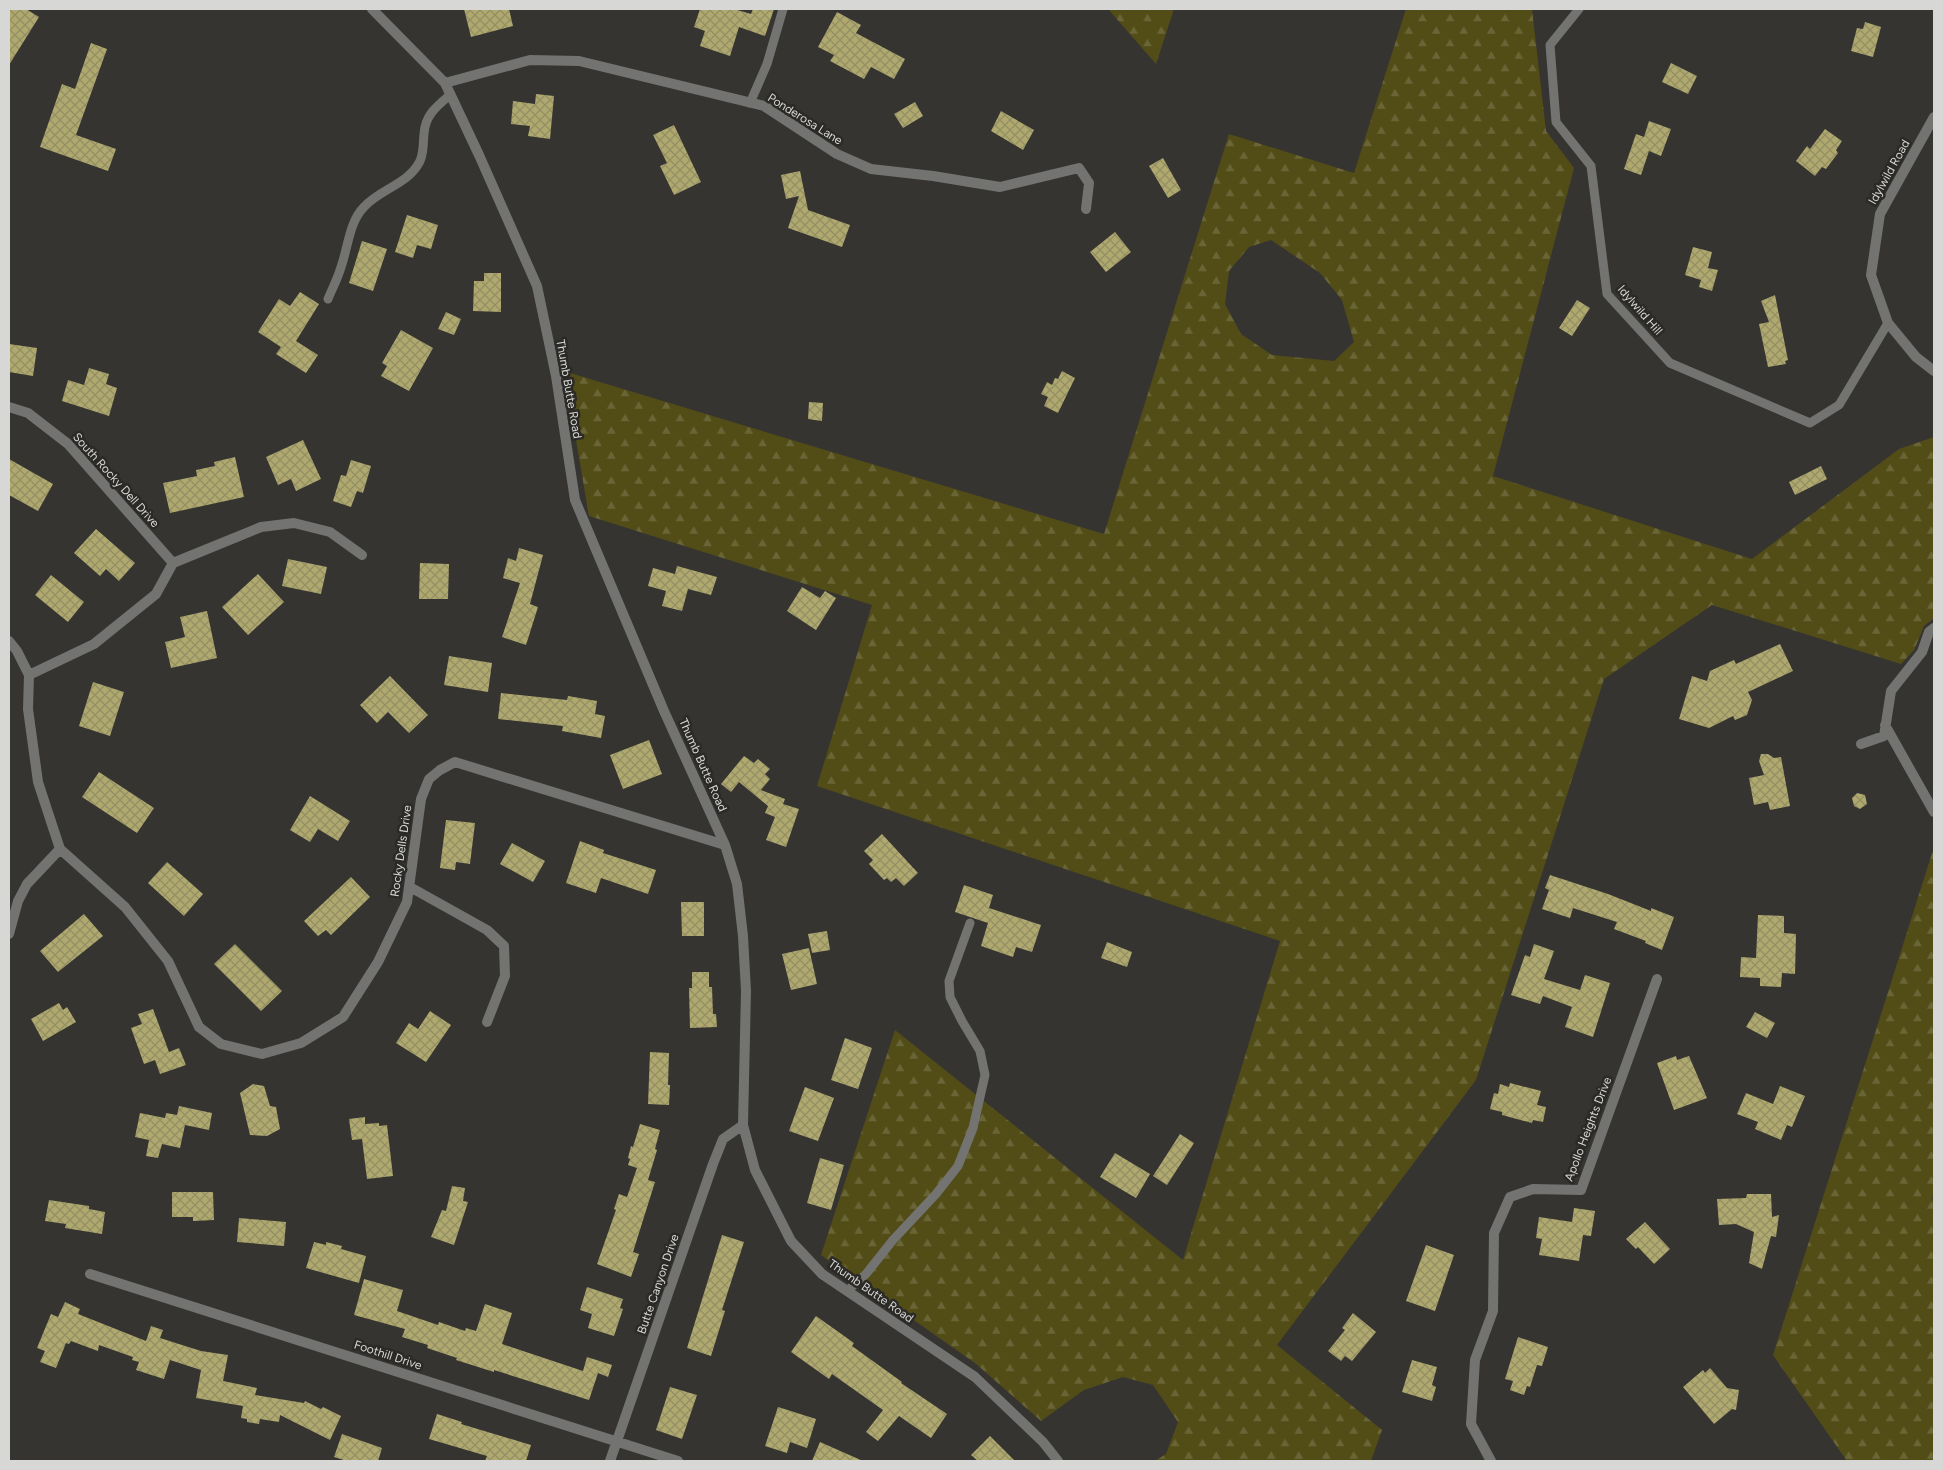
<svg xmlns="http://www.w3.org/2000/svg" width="1943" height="1470" viewBox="0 0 1943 1470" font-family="Figtree,sans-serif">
	<defs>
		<pattern id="forest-firs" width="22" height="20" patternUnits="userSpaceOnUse" patternTransform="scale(1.25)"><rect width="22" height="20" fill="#524c16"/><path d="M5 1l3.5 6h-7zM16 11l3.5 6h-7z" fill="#6a6537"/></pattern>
		<pattern id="building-cross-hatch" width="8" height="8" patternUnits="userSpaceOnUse" patternTransform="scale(1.25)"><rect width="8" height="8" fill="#afa96f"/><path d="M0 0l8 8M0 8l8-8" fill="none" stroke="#938f63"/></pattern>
	</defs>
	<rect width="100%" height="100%" fill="#353431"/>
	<path fill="url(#forest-firs)" fill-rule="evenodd" d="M1108,9H1174L1156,64Z
		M1406,9H1532L1546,131L1574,168L1493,476L1752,559L1899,449L1934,437V618L1924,626L1914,650L1901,664L1712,605L1604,679L1476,1080L1277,1345L1382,1430L1371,1461H1155L1166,1454L1178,1422L1153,1385L1123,1377L1084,1390L1041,1421L975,1363L821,1255L895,1030L1183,1260L1280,941L817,786L872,605L589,516L576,440L570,373L1104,534L1229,134L1354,173ZM1271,240L1320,273L1342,300L1354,342L1334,361L1272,355L1241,334L1225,304L1229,271L1249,247Z
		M1934,847V1191L1932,1199L1934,1200V1461H1847L1773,1355Z"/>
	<path fill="url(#building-cross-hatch)" d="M9,9H26L39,17L9,65Z
		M464,9H509L513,26L471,37Z
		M700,9H734L751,14L753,9H774L765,36L739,27L730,56L700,46L705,31L694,27Z
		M837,12L861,25L856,33L905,59L894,79L871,67L864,79L830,61L834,55L818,47Z
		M1865,22L1881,27L1873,57L1851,51L1857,28L1863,29Z
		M91,43L107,49L76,135L116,149L108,171L40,147L62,84L75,89Z
		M1671,63L1697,76L1688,94L1662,82Z
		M536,94L554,96L550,139L528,136L530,126L511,124L513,101L535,104Z
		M915,102L923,116L903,128L894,114Z
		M1001,111L1034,130L1023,150L991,131Z
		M1649,121L1671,129L1661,156L1649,151L1641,175L1624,169L1636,134L1644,137Z
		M674,125L701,182L674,195L660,166L667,163L653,135Z
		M1825,129L1842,141L1836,150L1838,153L1826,169L1822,167L1815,176L1796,161L1807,146L1810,149Z
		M1163,158L1181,190L1168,198L1149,166Z
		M800,171L808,210L850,225L842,247L788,228L799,196L786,199L781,175Z
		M407,215L438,225L431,249L417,245L413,258L395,252Z
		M1115,232L1131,252L1106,272L1090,252Z
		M362,241L387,249L373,291L349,283Z
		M1693,247L1712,252L1708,268L1718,270L1712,291L1699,287L1701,280L1685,275Z
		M484,273H501V312L473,311L474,281H484Z
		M300,292L319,304L296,341L318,355L306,373L276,354L281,347L258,332L279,299L290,306Z
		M1775,295L1788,360L1785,361L1786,364L1768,367L1759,324L1769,322L1761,301Z
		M1577,300L1590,308L1572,336L1559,328Z
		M446,312L461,319L454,335L438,329Z
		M401,330L433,348L409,391L381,376L387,366L382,363Z
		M9,344L37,348L33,376L9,372Z
		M89,368L109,374L106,384L117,388L109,416L62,401L68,380L84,385Z
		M1062,371L1075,378L1058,413L1044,406L1048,397L1041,394L1047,382L1052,385L1055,378L1058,379Z
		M809,402L823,403L822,421L808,419Z
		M303,440L321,479L296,491L291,479L278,485L266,457Z
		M235,457L244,497L170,513L163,483L197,476L196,470L215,466L214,462Z
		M9,459L53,484L38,511L9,495Z
		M351,460L371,466L363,493L357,491L351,507L333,501L341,475L346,476Z
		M1821,466L1827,479L1795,495L1789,482Z
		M96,529L135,563L119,581L106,569L100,576L74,553Z
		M519,548L543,555L530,604L538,607L526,645L502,637L520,583L503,578L508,558L516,561Z
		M288,559L327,567L321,594L282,586Z
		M420,563L449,564L448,599H419Z
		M677,566L717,577L711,595L688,589L682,611L662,606L666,591L648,586L653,568L675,574Z
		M258,574L284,602L248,635L222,607Z
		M51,575L84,602L68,622L35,595Z
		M802,587L820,598L825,591L836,598L816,630L787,611Z
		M207,611L217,658L171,668L165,642L185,637L180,617Z
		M1780,644L1793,671L1748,692L1752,700L1747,715L1735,720L1733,716L1709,728L1679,719L1692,676L1707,681L1710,671L1734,660L1736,664Z
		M449,656L492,663L488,692L444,685Z
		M390,676L428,715L409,733L388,712L377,723L360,705Z
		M93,682L124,692L110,736L79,726Z
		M501,693L567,700L568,696L597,701L595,714L605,716L601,738L562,731L563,726L498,719Z
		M649,740L662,774L623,789L610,755Z
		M1761,754H1768L1774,758L1781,757L1790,806L1770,810L1768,802L1754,805L1749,778L1764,775L1759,761Z
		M744,756L754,763L758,759L770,769L765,774L770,779L761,790L785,799L783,804L799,809L786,847L766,840L775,817L765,813L768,806L739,782L731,792L721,784Z
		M99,772L154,808L137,833L82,797Z
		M1857,793L1865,795L1867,804L1860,809L1854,806L1852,798Z
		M310,796L350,821L338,841L318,829L310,842L290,830Z
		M446,820L475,823L470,864L456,862L455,870L440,868Z
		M882,834L918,873L904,886L896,878L891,882L887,878L884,880L869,864L873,860L864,851Z
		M580,841L604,850L603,853L656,870L648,894L601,878L596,893L566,883Z
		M512,843L545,861L533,882L500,864Z
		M167,862L203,894L184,916L148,883Z
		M1550,875L1608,894L1651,911V908L1674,917L1662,950L1645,943L1646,941L1614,929L1617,922L1573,908L1570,918L1542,909L1549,890L1545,888Z
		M351,877L370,897L331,935L326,930L318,936L304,921Z
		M964,885L993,895L989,908L1041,925L1032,952L1016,947L1013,957L981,946L988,923L955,912Z
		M681,902H704V936H682Z
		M84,914L103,936L58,972L40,951Z
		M1758,915L1784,916V933L1796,934L1795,974L1782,973L1781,987L1760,986V978L1740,977L1741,957L1756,958Z
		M827,931L830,950L812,953L808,934Z
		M1107,942L1132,952L1127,967L1101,958Z
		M235,944L282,991L261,1011L214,964Z
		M1534,944L1554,951L1544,979L1580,990L1585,975L1610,983L1593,1037L1565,1027L1572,1007L1543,996L1540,1004L1511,995L1525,955L1530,957Z
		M809,948L817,984L791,990L782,954Z
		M692,972H709V987H712L713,1014H716L717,1027L690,1028L689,988H692Z
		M59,1003L63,1010L67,1007L76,1022L43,1041L31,1019Z
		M153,1009L169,1052L179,1048L186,1065L160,1074L155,1060L144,1064L131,1028L142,1024L138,1014Z
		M430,1011L451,1025L426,1062L396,1043L409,1023L418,1029Z
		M1755,1012L1775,1023L1767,1038L1746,1027Z
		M845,1038L872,1048L858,1089L831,1080Z
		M650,1052L669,1053L668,1085H670L669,1105L648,1104Z
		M1676,1056L1677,1060L1689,1056L1707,1098L1674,1110L1657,1063Z
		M1510,1083L1541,1091L1537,1105L1546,1107L1543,1122L1533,1120L1532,1123L1502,1115V1112L1490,1109L1494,1093L1498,1094L1500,1084L1509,1087Z
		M253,1084L264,1086L270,1106L276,1107L280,1129L267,1136L250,1135L240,1093Z
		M1780,1086L1805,1096L1792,1127L1787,1125L1781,1140L1755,1129L1758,1122L1737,1114L1746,1093L1773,1104Z
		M805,1087L834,1098L818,1141L789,1131Z
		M179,1106L212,1113L209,1130L185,1125L180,1148L162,1144L158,1158L146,1156L149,1140L135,1137L140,1113L165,1118L166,1113L177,1115Z
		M365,1117V1124L379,1123V1126L387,1125L393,1176L367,1179L362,1139L352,1140L349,1119Z
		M640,1124L660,1130L655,1149L657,1150L648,1180L655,1182L633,1252L639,1254L631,1277L597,1264L616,1210L614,1209L619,1194L627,1197L637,1168L628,1165L630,1159L628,1158L631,1146L633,1147Z
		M1180,1134L1194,1143L1167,1185L1153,1176Z
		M1115,1153L1150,1174L1136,1198L1100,1177Z
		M820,1158L844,1165L831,1210L807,1203Z
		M452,1186L465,1188L463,1201L468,1202L454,1245L431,1237L442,1210L446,1211Z
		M172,1192H213L214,1220L193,1221V1217H172Z
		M1747,1194H1771L1772,1217L1779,1215L1776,1237L1771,1236L1762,1269L1749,1263L1754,1232L1736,1224L1719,1225L1717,1199L1746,1198Z
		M49,1200L89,1206V1209L105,1212L102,1234L65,1228L66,1224L45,1221Z
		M1574,1208L1595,1211L1591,1236L1583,1235L1579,1261L1539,1255L1542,1239L1536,1238L1539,1217L1572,1222Z
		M239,1218L286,1222L284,1246L237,1242Z
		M1645,1222L1670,1249L1654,1264L1638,1247L1636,1249L1626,1239Z
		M722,1235L744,1242L722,1310L725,1311L711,1356L687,1348Z
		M314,1242L326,1245V1242L342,1246L341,1249L366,1256L359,1283L306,1268Z
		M1426,1245L1454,1255L1435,1311L1406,1301Z
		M364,1279L403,1290L397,1311L438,1325L439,1322L465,1331L466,1328L476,1331L485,1304L512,1313L502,1344L583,1371L587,1357L612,1365L608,1377L598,1373L589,1400L494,1370V1372L456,1360L457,1358L427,1348L428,1345L402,1337L405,1329L354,1315Z
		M587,1287L623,1299L620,1308L623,1309L614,1336L588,1328L592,1314L580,1310Z
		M65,1302L80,1309L78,1314L146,1341L151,1326L163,1330L160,1338L201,1351L228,1355L223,1381L257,1388L255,1395L304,1403L305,1401L321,1409L323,1407L341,1416L330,1440L280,1415L279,1422L260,1419L259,1424L247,1422V1419L241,1418L243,1406L196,1398L201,1370L170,1360L164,1379L136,1370L139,1362L132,1360L133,1357L99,1345L98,1351L71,1341L69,1344L66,1343L56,1368L40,1362L45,1351L37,1348L51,1314L58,1317Z
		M1353,1313L1376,1332L1352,1361L1345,1356L1341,1361L1328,1351L1345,1330L1342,1328Z
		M816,1316L854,1343L852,1346L902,1382L901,1383L947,1414L931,1438L899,1416L878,1441L866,1432L883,1410L832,1374L829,1379L791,1352Z
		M1518,1337L1548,1347L1542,1366L1537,1365L1530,1387L1527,1386L1524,1395L1510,1390L1513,1381L1505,1379Z
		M1412,1360L1437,1367L1432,1385L1436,1387L1432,1401L1402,1392Z
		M1710,1368L1727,1388L1739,1390L1736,1410L1732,1409L1714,1424L1683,1387L1703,1370L1705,1373Z
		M670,1387L697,1395L682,1439L656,1430Z
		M778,1407L816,1419L807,1448L790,1442L787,1453L765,1446Z
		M437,1414L462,1422L461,1424L531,1445L526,1461H485L487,1456L429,1439Z
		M342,1434L382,1448L378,1461H347L334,1457Z
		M990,1436L1015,1461H978L971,1455Z
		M820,1442L863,1461H812Z"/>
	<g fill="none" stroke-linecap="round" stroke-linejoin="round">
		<path stroke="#737371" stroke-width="9" d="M1579,9L1550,45L1556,122L1591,166L1607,294L1670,363L1810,423L1839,405L1888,323
			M750,103L767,64L783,9
			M328,299C332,289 338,278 341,267C348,248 349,222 364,207C380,189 409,184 420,161C424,152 423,143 424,134C425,115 437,106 450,95
			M847,1291L866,1274L893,1240L936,1194L958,1166L973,1128L985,1075L980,1051L962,1021L950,997L949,981L970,923"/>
		<path stroke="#737371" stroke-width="10" d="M372,9L445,83L479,155L537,286L556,376L575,500L664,711L725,845L737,884L743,936L746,991L743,1125L755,1170L791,1241L822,1274L975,1377L1043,1442L1058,1461
			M445,83L530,60L579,61L764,106L837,154L871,169L933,176L1000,187L1079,168L1089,183L1086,209
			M1934,117L1880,214L1871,275L1888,323L1916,357L1934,371
			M9,407L28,413L68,444L173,563
			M173,563L261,527L294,523L330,532L362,555
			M9,641L17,651L29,675L28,709L38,782L60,849L125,907L168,961L199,1027L221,1044L262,1054L301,1043L343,1017L378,962L407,902L421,799L429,779L440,770L455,762L725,845
			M29,675L94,644L156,594L173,563
			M1885,725L1934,812
			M1861,744L1884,736L1891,691L1922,652L1929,632L1934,628
			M410,887L487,930L504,946L505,976L487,1022
			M9,934L18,901L27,884L60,849
			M90,1274L678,1461
			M610,1461L713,1164L723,1139L743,1125
			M1491,1461L1471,1424L1475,1360L1493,1311L1494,1233L1510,1197L1533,1189L1581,1190L1657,979"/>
	</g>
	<g text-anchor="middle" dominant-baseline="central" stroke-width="5" stroke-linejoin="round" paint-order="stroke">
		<g font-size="12" fill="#d7d7d5" stroke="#2b2a27">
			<text transform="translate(805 119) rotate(32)">Ponderosa Lane</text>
			<text transform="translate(1889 172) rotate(-61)">Idylwild Road</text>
			<text transform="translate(1640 310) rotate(49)">Idylwild Hill</text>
			<text transform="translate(569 389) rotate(80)">Thumb Butte Road</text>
			<text transform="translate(116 480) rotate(48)">South Rocky Dell Drive</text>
			<text transform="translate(703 765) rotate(66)">Thumb Butte Road</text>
			<text transform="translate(401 851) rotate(-82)">Rocky Dells Drive</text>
			<text transform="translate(1588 1129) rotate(-69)">Apollo Heights Drive</text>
			<text transform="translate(658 1284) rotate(-71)">Butte Canyon Drive</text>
			<text transform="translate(871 1291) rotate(35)">Thumb Butte Road</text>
			<text transform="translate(388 1355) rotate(18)">Foothill Drive</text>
		</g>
	</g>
	<rect width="1943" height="1470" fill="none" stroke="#d7d7d5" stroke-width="20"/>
</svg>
